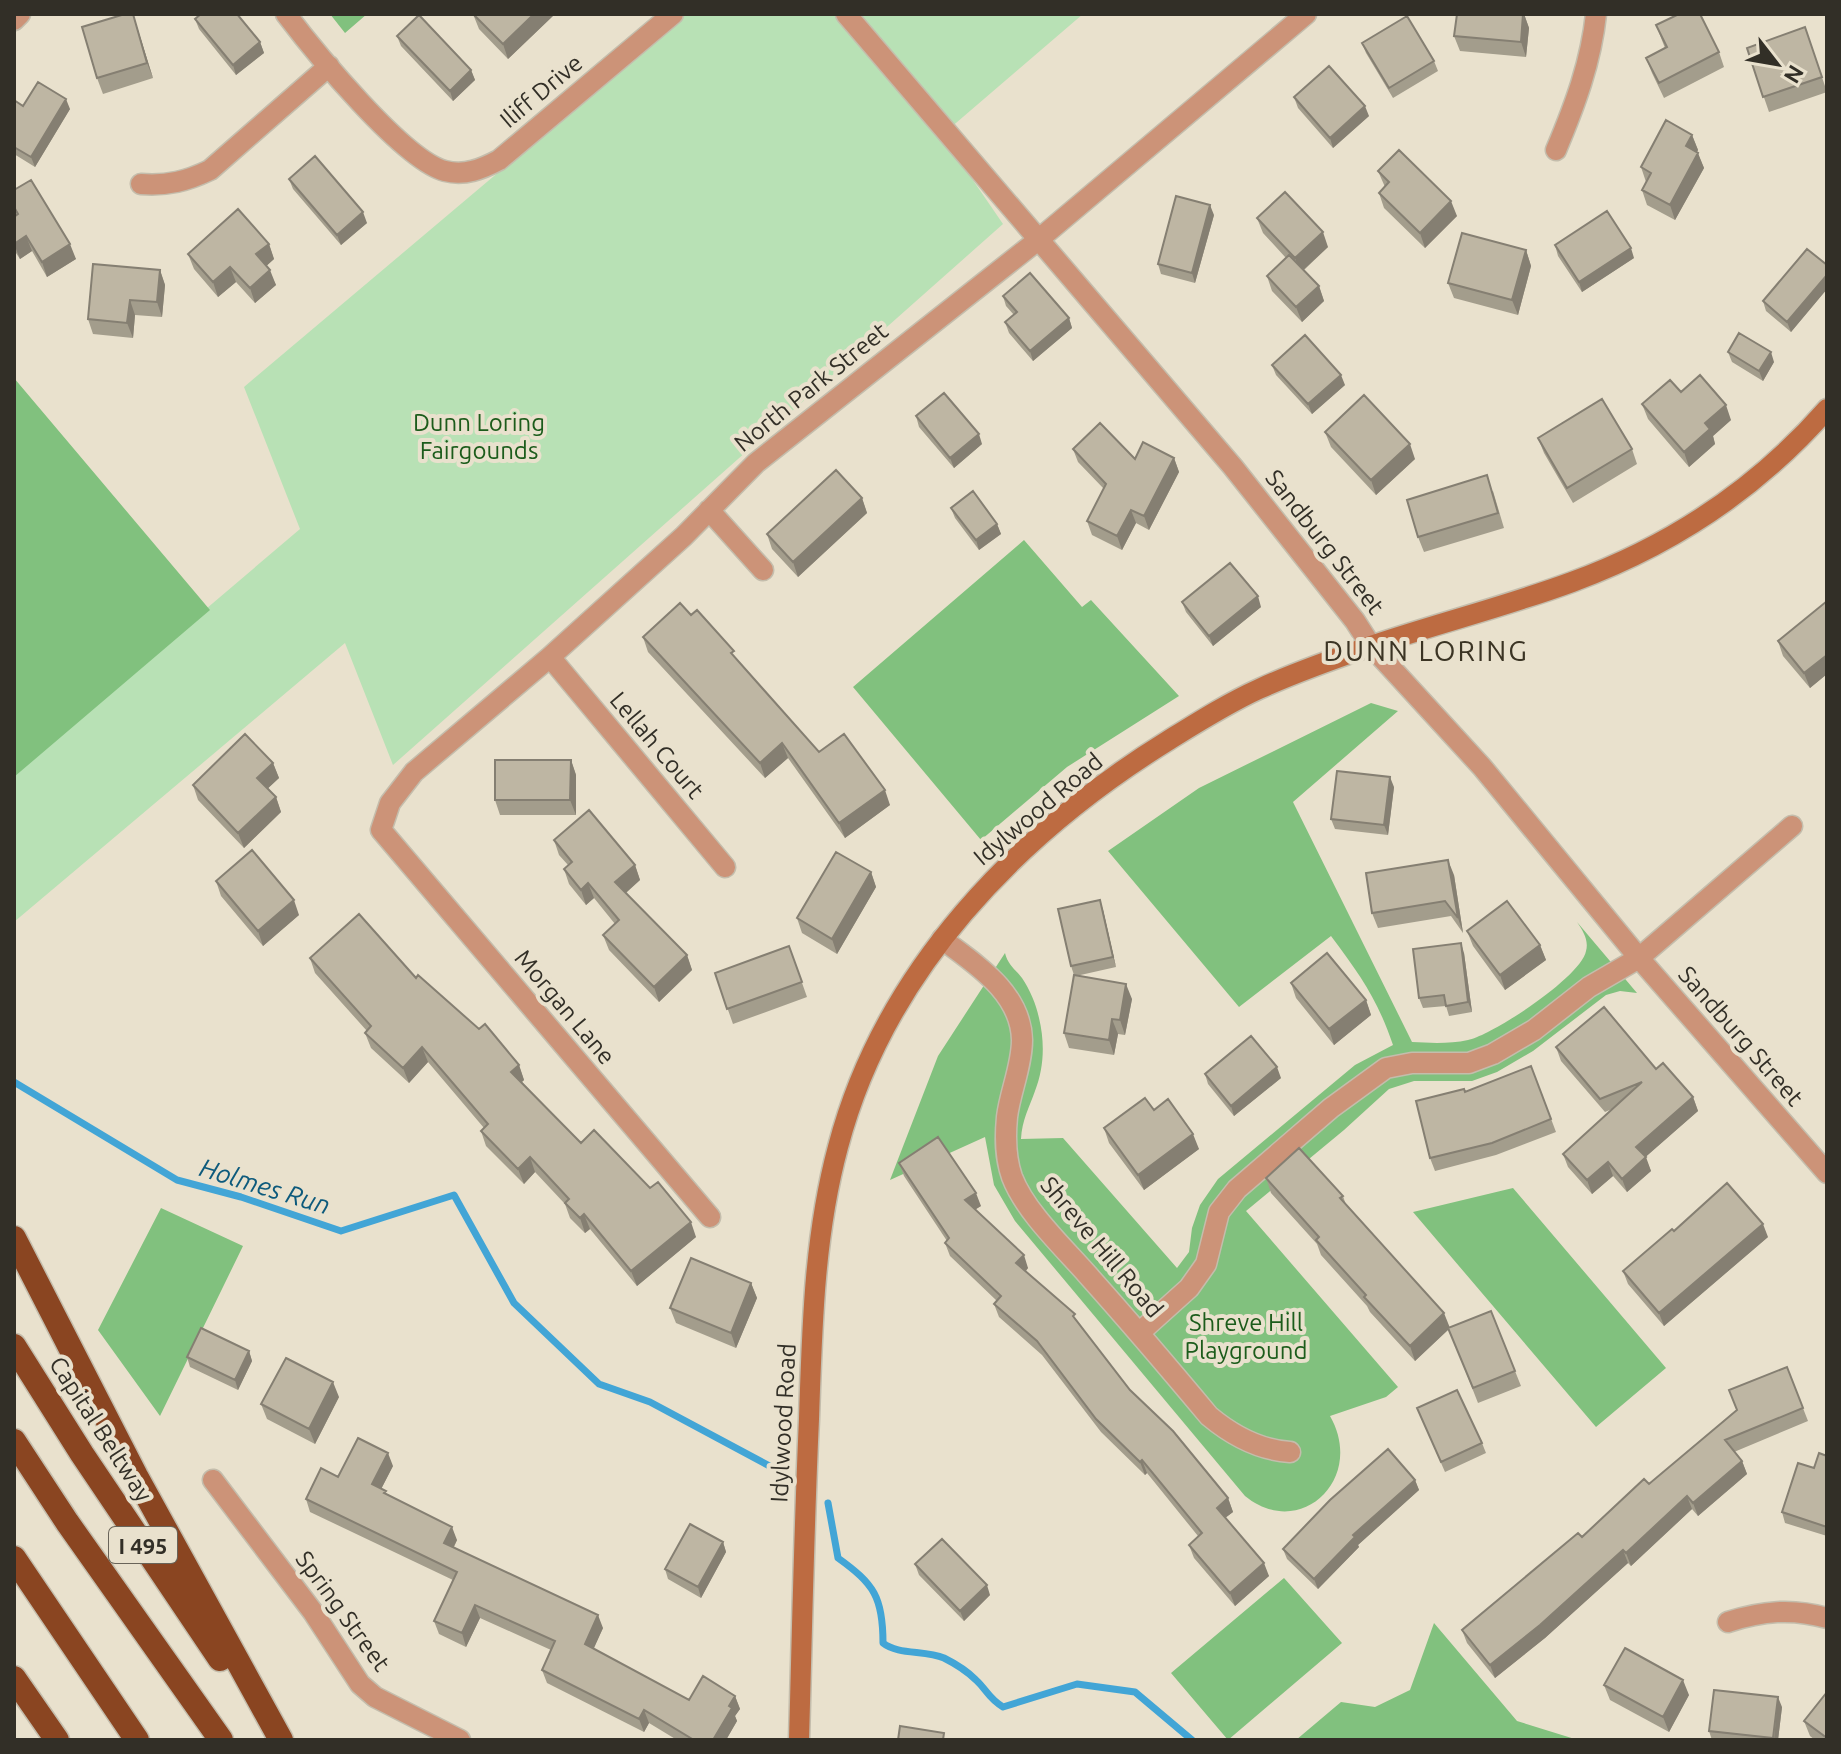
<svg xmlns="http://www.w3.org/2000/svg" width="1841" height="1754" viewBox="0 0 1841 1754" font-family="Ubuntu,sans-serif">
	<rect width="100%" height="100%" fill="#e9e1cd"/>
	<path fill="#b8e1b5" d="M686,14H1083L942,135L1003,224L393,765L345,643L14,922V772L300,529L244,387Z"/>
	<path fill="#81c17e" d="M330,14H367L345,33Z
		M14,378L210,610L14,777Z
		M1024,540L1082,607L1091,600L1179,696L1067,767L981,840L853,687Z
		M1371,703L1398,711L1293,802L1412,1042C1430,1043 1450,1044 1468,1040C1493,1035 1582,976 1586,951C1589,940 1583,931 1577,922L1637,993L1620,991L1606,995L1533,1051L1497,1072L1472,1081H1414L1389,1089L1344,1130L1246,1211L1398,1387L1386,1397L1330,1416C1366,1479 1300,1541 1245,1496L1015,1221L994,1185L985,1137L890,1180L938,1056L1005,953C1008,965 1015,969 1022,978C1030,990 1036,1004 1039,1018C1045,1043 1044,1068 1035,1091C1029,1108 1022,1120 1021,1139L1063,1138L1177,1268L1189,1252L1192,1228L1200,1205L1218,1179L1355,1065L1393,1045C1377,998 1360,975 1331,936L1239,1007L1108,851L1199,788Z
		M1513,1188L1666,1368L1596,1427L1413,1212Z
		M161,1208L243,1246L160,1416L98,1330Z
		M1284,1578L1342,1643L1228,1740L1171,1673Z
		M1434,1623L1517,1721L1578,1740H1296L1341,1702L1375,1707L1410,1690Z"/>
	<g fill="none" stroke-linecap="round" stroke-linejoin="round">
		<path stroke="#42a5d6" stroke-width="7" d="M14,1082L177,1180L241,1197L341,1231L454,1195L514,1303L599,1384L650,1402L792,1478
			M828,1503L838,1558C874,1584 883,1597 883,1643C898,1655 925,1650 944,1658C954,1663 968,1672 976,1680C987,1690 988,1698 1003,1707L1077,1684L1135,1692L1192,1740"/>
		<defs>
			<path id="street" d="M286,14C314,51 403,160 445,171C465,176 482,169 499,160L673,14
				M846,14L1233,467L1355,621L1371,646L1482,767L1639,958L1827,1173
				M14,20L20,14
				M1556,150C1575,105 1591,62 1596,14
				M141,184C168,186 187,181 210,170L329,66
				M709,510L763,570
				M550,657L725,867
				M942,939C975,964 1021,992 1022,1040C1022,1066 1010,1092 1007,1117C1005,1138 1005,1157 1012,1177C1025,1211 1062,1246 1086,1273C1128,1320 1169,1368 1209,1416C1233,1436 1259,1450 1290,1452
				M710,1217L381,830L390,803L414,772L550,657L684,536L756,463L1038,240L1306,14
				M1139,1333L1189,1288L1206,1264L1219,1212L1237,1189L1331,1108L1386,1068L1412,1063H1469L1493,1054L1534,1030L1589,987L1639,958L1792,826
				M213,1480L313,1612L360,1684L375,1697L460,1740
				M1728,1622C1762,1611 1792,1608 1827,1618"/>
			<path id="secondary" d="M799,1740C802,1633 804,1526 809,1419C812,1328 814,1236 838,1147C884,971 1017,834 1169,740C1198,722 1228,703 1259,689C1296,672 1336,658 1374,645C1439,623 1507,606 1572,582C1670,546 1758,488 1827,409"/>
			<path id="highway" d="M14,1238L136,1476L281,1740
				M14,1346L82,1454L220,1659
				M14,1441L67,1522L221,1740
				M14,1558L137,1740
				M14,1678L57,1740"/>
		</defs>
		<use href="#street" stroke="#c4bdac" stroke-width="23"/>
		<use href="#secondary" stroke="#c4bdac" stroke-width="23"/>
		<use href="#highway" stroke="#c4bdac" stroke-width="27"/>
		<use href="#street" stroke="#cc9378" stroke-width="20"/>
		<use href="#secondary" stroke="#bd6b41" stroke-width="20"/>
		<use href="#highway" stroke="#8a4521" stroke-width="24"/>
	</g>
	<path fill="#a39d8c" d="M133,14L153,78L103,94L97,78Z
		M473,14H555L508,59L479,29Z
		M1524,14L1529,28L1526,57L1460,51L1454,36Z
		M195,19L260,42L264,53L236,75L199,29Z
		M1656,25L1719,52L1724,67L1664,98L1652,73L1646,58L1665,48Z
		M1805,27L1827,92L1769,112L1747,48Z
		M397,36L471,70L475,80L453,101L401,46Z
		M1362,43L1434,61L1438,71L1393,98L1366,53Z
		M1294,97L1369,116L1333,148L1298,108Z
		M14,100L23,106L70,109L35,167L14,154Z
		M1692,135L1698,150L1697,152L1704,168L1675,220L1647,205L1642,190L1646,182L1641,167Z
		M1378,171L1457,216L1425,248L1384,208L1379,193L1385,187Z
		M289,179L367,223L341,245L293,189Z
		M14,190L76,259L47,277L32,251L20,259L14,250V217L16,216L14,213Z
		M1214,215L1195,283L1161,274L1158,264Z
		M1257,218L1328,247L1304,270L1319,286L1324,301L1302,322L1272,291L1267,276L1286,258L1263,233Z
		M269,244L274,259L266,266L276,285L255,303L236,282L218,297L194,269L188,254Z
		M1555,245L1634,258L1582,292L1558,256Z
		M1526,250L1531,266L1518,315L1454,298L1448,283Z
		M1827,265V289L1791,332L1766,311L1763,301Z
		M160,270L165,285L162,317L135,315L133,338L93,334L88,319Z
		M1003,296L1069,318L1072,328L1033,361L1009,333L1005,322L1014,315L1006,306Z
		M1728,352L1774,362L1763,381L1732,362Z
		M1272,365L1345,385L1312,414L1276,375Z
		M1681,392L1731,420L1713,436L1715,444L1689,467L1648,419L1642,404Z
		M916,416L982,444L954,468L919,427Z
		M1325,432L1415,459L1376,495L1331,447Z
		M1538,438L1632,449L1637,464L1573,503L1544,453Z
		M1073,449L1135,459L1174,458L1179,472L1149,530L1136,523L1122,550L1092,535L1087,521L1104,489L1078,462Z
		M1493,491L1504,528L1424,552L1418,537Z
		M862,498L867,513L798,577L772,549L767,534Z
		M951,508L997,524L1001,534L979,550L955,518Z
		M1827,601V674L1810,688L1783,656L1778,641Z
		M1182,602L1261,607L1213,646L1186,612Z
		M691,615L737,660L819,752L890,805L845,838L788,758L765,778L648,652L643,637Z
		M571,760L576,775V815H500L495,800Z
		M273,763L279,778L268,788L276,797L281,812L244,848L198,800L193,785Z
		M1394,787L1388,835L1335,829L1331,819Z
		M554,840L635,865L640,880L626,893L687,955L692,970L659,1002L609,950L603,935L615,924L594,898L586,905L569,884L564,869L568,865L559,855Z
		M871,872L876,887L837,954L802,933L797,918Z
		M1454,875L1463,933L1451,916L1378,928L1372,913Z
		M216,881L299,915L263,946L221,896Z
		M1103,910L1116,967L1076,976L1132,999L1125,1035L1118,1034L1114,1055L1069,1048L1064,1033L1074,975L1071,966Z
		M1467,931L1540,945L1546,960L1505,990L1473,946Z
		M789,946L807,997L733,1024L715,973Z
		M1464,953L1472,1012L1449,1016L1446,1006L1423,1008L1419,998Z
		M310,958L416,978L519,1065L524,1080L522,1082L581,1143L696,1237L637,1286L590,1229L585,1233L570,1218L565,1204L535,1172L524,1184L486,1146L481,1131L484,1128L428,1062L409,1083L371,1048L365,1033L367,1031L315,973Z
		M1291,983L1366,1000L1371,1015L1334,1045L1296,998Z
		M1556,1047L1656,1069L1693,1097L1698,1111L1645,1157L1651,1171L1627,1192L1613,1176L1592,1194L1568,1167L1563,1154L1612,1109L1605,1112L1561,1061Z
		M1531,1066L1556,1132L1496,1155L1435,1171L1430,1158L1466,1092Z
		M1205,1074L1281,1078L1234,1116L1208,1084Z
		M1154,1110L1199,1149L1144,1190L1109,1143L1104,1128Z
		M899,1163L981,1206L975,1209L1028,1268L1026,1271L1077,1321L1130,1390L1228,1498L1233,1512L1225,1518L1269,1576L1235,1606L1194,1558L1189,1545L1198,1536L1147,1473L1145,1475L1101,1432L1042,1355L999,1317L994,1304L997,1301L950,1256L945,1243L947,1241L904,1176Z
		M1266,1178L1343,1196L1346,1205L1449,1328L1515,1371L1521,1386L1478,1403L1449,1329L1415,1361L1370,1312L1367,1306L1321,1255L1317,1244L1271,1193Z
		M1674,1231L1768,1237L1664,1326L1628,1284L1623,1271Z
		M751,1283L757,1298L736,1348L676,1323L670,1308Z
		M249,1351L252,1361L238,1390L190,1367L187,1357Z
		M1787,1367L1808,1421L1734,1452L1742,1461L1747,1474L1698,1516L1692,1509L1631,1566L1628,1563L1545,1638L1495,1678L1467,1643L1462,1630L1649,1484Z
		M339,1397L315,1444L267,1419L261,1404Z
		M1417,1408L1482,1443L1486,1453L1445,1472Z
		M1827,1456V1536L1785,1523L1782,1512L1814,1468Z
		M393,1466L381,1489L387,1494L457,1540L454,1547L603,1628L593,1649L689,1700L735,1696L740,1709L735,1716L737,1721L726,1740H677L649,1723L644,1732L547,1683L542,1670L551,1650L480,1618L466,1647L439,1634L434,1621L453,1580L310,1512L306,1499L338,1477Z
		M1415,1480L1419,1490L1358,1545L1359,1547L1318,1589L1287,1559L1283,1549Z
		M723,1542L726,1552L701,1598L668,1579L665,1569Z
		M915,1564L990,1595L964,1621L919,1575Z
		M1604,1685L1689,1695L1669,1732L1610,1700Z
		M1827,1692V1740H1815L1810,1736L1804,1721Z
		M1782,1707L1778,1740H1712L1709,1731Z"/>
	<path fill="#857f72" d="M133,14L137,27L153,78L147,63Z
		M534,14H555L508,59L503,44Z
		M1524,14L1529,28L1526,57L1521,42Z
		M260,42L264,53L236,75L233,65Z
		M471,70L475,80L453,101L450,91Z
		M66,99L70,109L35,167L31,157Z
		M1365,106L1369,116L1333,148L1330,138Z
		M1692,135L1698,150L1691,161L1686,146Z
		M1698,153L1704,168L1675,220L1670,205Z
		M1451,201L1457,216L1425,248L1420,233Z
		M1210,205L1214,215L1195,283L1192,273Z
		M363,212L367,223L341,245L337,235Z
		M1323,232L1328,247L1300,273L1295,258Z
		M26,236L32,251L20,259L14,244Z
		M70,244L76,259L47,277L42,262Z
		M269,244L274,259L262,270L256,254Z
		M1631,248L1634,258L1582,292L1579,282Z
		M1526,250L1531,266L1518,315L1512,300Z
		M230,267L236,282L218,297L213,282Z
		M160,270L165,285L162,317L157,302Z
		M270,270L276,285L255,303L250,288Z
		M1827,275V289L1791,332L1787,322Z
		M1319,286L1324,301L1302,322L1296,307Z
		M130,300L135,315L133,338L127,323Z
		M1069,318L1072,328L1033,361L1030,351Z
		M1771,352L1774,362L1763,381L1759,371Z
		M1341,375L1345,385L1312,414L1308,404Z
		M1726,405L1731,420L1713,436L1715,444L1689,467L1684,452L1705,423Z
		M979,434L982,444L954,468L950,458Z
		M1410,444L1415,459L1376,495L1371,480Z
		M1174,458L1179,472L1149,530L1144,516Z
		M862,498L867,513L798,577L793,562Z
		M1131,510L1136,523L1122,550L1117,536Z
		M997,524L1001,534L979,550L976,540Z
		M1258,596L1261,607L1213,646L1209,636Z
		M1827,655V674L1810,688L1804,673Z
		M782,743L788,758L765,778L760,763Z
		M571,760L576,775V815L570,800Z
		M273,763L279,778L263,793L257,778Z
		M1390,777L1394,787L1388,835L1384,825Z
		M885,790L890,805L845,838L839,823Z
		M276,797L281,812L244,848L238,833Z
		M1448,860L1454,875L1463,933L1458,918Z
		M635,865L640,880L621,897L615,882Z
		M871,872L876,887L837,954L832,939Z
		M588,883L594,898L586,905L581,890Z
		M294,900L299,915L263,946L258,931Z
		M1100,900L1103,910L1116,967L1113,957Z
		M1461,943L1464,953L1472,1012L1468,1002Z
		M1540,945L1546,960L1505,990L1500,975Z
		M687,955L692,970L659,1002L654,987Z
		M1126,984L1132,999L1125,1035L1120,1020Z
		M1366,1000L1371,1015L1334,1045L1329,1029Z
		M1112,1019L1118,1034L1114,1055L1109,1040Z
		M422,1047L428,1062L409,1083L403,1068Z
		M519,1065L524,1080L516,1087L511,1072Z
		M1277,1067L1281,1078L1234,1116L1231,1106Z
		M1693,1097L1698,1111L1641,1161L1636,1147Z
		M1193,1134L1199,1149L1144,1190L1138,1175Z
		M530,1157L535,1172L524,1184L518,1169Z
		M1646,1157L1651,1171L1627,1192L1622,1179Z
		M1608,1162L1613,1176L1592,1194L1587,1180Z
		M976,1193L981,1206L970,1213L965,1200Z
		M584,1214L590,1229L585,1233L580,1218Z
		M691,1222L696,1237L637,1286L631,1271Z
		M1763,1224L1768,1237L1664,1326L1659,1313Z
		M1024,1255L1028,1268L1021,1276L1016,1263Z
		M751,1283L757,1298L736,1348L731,1333Z
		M1444,1313L1450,1328L1415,1361L1410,1346Z
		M249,1351L252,1361L238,1390L235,1380Z
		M333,1382L339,1397L315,1444L309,1429Z
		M388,1453L393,1466L377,1497L372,1484Z
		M1142,1460L1147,1473L1145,1475L1140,1462Z
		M1742,1461L1747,1474L1698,1516L1693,1503Z
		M1415,1480L1419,1490L1358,1545L1359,1547L1318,1589L1314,1579L1353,1535Z
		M1687,1496L1692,1509L1631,1566L1626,1553Z
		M1228,1498L1233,1512L1221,1521L1217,1508Z
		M452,1527L457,1540L449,1556L444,1543Z
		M723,1542L726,1552L701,1598L698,1587Z
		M1623,1550L1628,1563L1545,1638L1495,1678L1490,1665Z
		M1264,1563L1269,1576L1235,1606L1230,1593Z
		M987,1585L990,1595L964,1621L960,1611Z
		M475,1605L480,1618L466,1647L462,1633Z
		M598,1615L603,1628L590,1657L585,1644Z
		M1683,1680L1689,1695L1669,1732L1663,1717Z
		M735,1696L740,1709L735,1716L737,1721L726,1740H713L729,1706Z
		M1778,1697L1782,1707L1778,1740H1774Z
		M644,1710L649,1723L644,1732L639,1719Z"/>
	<path fill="#beb6a3" stroke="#857f72" stroke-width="2" d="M125,14H133L147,63L97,78L82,27Z
		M201,14H237L260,42L233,65L195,19Z
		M473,14H534L503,44Z
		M1457,14H1523L1521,42L1454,36Z
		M1679,14H1700L1719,52L1659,83L1646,58L1667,47L1656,25Z
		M419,15L471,70L450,91L397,36Z
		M1407,16L1434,61L1389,88L1362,43Z
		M1805,27L1822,77L1763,97L1747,48Z
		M1329,66L1365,106L1330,138L1294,97Z
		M38,82L66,99L31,157L14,147V100L23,106Z
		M1666,120L1692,135L1686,146L1698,153L1670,205L1642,190L1651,173L1641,167Z
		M1399,150L1451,201L1420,233L1379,193L1389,182L1378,171Z
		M315,156L363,212L337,235L289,179Z
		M31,180L70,244L42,262L26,236L14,244V217L18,214L14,207V190Z
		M1285,192L1323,232L1295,258L1257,218Z
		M1176,196L1210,205L1192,273L1158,264Z
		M238,209L269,244L256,254L270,270L250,288L230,267L213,282L188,254Z
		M1607,211L1631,248L1579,282L1555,245Z
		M1462,233L1526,250L1512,300L1448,283Z
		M1807,249L1827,265V275L1787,322L1763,301Z
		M1289,255L1319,286L1296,307L1267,276Z
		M93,264L160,270L157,302L130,300L127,323L88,319Z
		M1030,273L1069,318L1030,351L1005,322L1017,312L1003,296Z
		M1739,333L1771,352L1759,371L1728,352Z
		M1305,335L1341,375L1308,404L1272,365Z
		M1700,375L1726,405L1705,423L1710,429L1684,452L1642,404L1670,380L1681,392Z
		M944,393L979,434L950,458L916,416Z
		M1364,395L1410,444L1371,480L1325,432Z
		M1602,399L1632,449L1567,488L1538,438Z
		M1100,423L1135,459L1143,442L1174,458L1144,516L1131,510L1117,536L1087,521L1106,484L1073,449Z
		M836,470L862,498L793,562L767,534Z
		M1487,475L1498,513L1418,537L1407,500Z
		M973,491L997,524L976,540L951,508Z
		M1230,563L1258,596L1209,636L1182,602Z
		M1827,601V655L1804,673L1778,641Z
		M680,603L691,615L697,610L734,651L731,653L819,752L844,734L885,790L839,823L782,743L760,763L643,637Z
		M245,734L273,763L257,778L276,797L238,833L193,785Z
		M495,760H571L570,800H495Z
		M1337,771L1390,777L1384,825L1331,819Z
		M589,810L635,865L615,882L687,955L654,987L603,935L619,920L588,883L581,890L564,869L572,862L554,840Z
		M252,850L294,900L258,931L216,881Z
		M836,852L871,872L832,939L797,918Z
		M1448,860L1458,918L1445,901L1372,913L1366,873Z
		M1100,900L1113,957L1071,966L1058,909Z
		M1507,901L1540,945L1500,975L1467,931Z
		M359,914L416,978L418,975L479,1029L485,1024L519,1065L511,1072L581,1143L594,1130L650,1188L658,1182L691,1222L631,1271L584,1214L580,1218L565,1203L569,1199L530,1157L518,1169L481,1131L488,1124L422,1047L403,1068L365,1033L371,1026L310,958Z
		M1461,943L1468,1002L1446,1006L1444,995L1419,998L1413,949Z
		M789,946L802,982L727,1009L715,973Z
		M1327,953L1366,1000L1329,1029L1291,983Z
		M1074,975L1126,984L1120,1020L1112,1019L1109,1040L1064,1033Z
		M1604,1007L1656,1069L1663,1063L1693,1097L1636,1147L1646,1157L1622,1179L1608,1162L1587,1180L1563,1154L1642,1082L1600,1099L1556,1047Z
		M1251,1036L1277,1067L1231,1106L1205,1074Z
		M1531,1066L1551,1119L1492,1143L1430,1158L1416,1101L1464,1089L1465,1092Z
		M1145,1098L1154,1110L1168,1099L1193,1134L1138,1175L1104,1128Z
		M938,1137L976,1193L965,1200L1024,1255L1016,1263L1075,1314L1073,1316L1130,1390L1173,1431L1228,1498L1217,1508L1264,1563L1230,1593L1189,1545L1202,1533L1142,1460L1140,1462L1096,1419L1037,1341L994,1304L1001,1296L945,1243L949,1238L899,1163Z
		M1299,1148L1343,1196L1340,1198L1444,1313L1410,1346L1364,1297L1366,1295L1316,1240L1319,1237L1266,1178Z
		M1727,1183L1763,1224L1659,1313L1623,1271L1672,1229L1674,1231Z
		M691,1258L751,1283L731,1333L670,1308Z
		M1491,1311L1515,1371L1473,1388L1448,1328Z
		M201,1328L249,1351L235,1380L187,1357Z
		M286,1358L333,1382L309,1429L261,1404Z
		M1787,1367L1803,1408L1725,1440L1742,1461L1693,1503L1687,1496L1626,1553L1623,1550L1540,1625L1490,1665L1462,1630L1578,1533L1582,1537L1644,1479L1649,1484L1737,1410L1729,1390Z
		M1457,1390L1482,1443L1441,1462L1417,1408Z
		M358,1438L388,1453L372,1484L386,1491L384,1493L452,1527L444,1543L598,1615L585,1644L689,1700L703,1676L735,1696L729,1706L732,1708L713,1740H694L644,1710L639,1719L542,1670L555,1641L475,1605L462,1633L434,1621L457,1572L306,1499L321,1468L338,1477Z
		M1388,1449L1415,1480L1353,1535L1355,1537L1314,1579L1283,1549L1330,1500Z
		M1819,1453L1827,1456V1527L1782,1512L1798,1463L1814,1468Z
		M690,1524L723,1542L698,1587L665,1569Z
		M942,1539L987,1585L960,1611L915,1564Z
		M1625,1648L1683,1680L1663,1717L1604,1685Z
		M1714,1690L1778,1697L1773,1738L1709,1731Z
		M1827,1692V1738L1804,1721Z
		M900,1726L944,1733L943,1740H898Z"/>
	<g text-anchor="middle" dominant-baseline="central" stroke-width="8" stroke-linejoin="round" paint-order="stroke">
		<rect fill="#e9e1cd" stroke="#696459" stroke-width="2" x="109" y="1527" width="68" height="36" rx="6"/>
		<g font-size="22" font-weight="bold" fill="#322f27">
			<text x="143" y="1545">I 495</text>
		</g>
		<g font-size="24" fill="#322f27" stroke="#e9e1cd">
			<text transform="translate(541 91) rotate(-40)">Iliff Drive</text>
			<text transform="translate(811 387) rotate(-39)">North Park Street</text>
			<text transform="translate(1325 542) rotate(52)">Sandburg Street</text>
			<text transform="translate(657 745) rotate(50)">Lellah Court</text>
			<text transform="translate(1038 809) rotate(-40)">Idylwood Road</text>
			<text transform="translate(565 1007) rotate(50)">Morgan Lane</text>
			<text transform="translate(1741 1036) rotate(49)">Sandburg Street</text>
			<text transform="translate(1102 1247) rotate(50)">Shreve Hill Road</text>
			<text transform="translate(783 1423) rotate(-87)">Idylwood Road</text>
			<text transform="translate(101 1429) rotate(57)">Capital Beltway</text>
			<text transform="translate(343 1611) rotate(54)">Spring Street</text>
		</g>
		<g font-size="24" fill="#1c5c1b" stroke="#e9e1cd">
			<text x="479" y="422">Dunn Loring<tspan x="479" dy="28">Fairgounds</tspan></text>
			<text x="1246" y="1322">Shreve Hill<tspan x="1246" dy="28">Playground</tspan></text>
		</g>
		<g font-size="26" font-style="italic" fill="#0d5a7c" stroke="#e9e1cd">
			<text transform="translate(265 1186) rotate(17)">Holmes Run</text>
		</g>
		<g font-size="28" letter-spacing="2" fill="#3b3424" stroke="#e9e1cd">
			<text x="1426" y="650">DUNN LORING</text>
		</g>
	</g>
	<rect width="1841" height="1754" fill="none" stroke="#322f27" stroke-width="32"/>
	<g transform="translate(1777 64) rotate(121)" stroke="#e9e1cd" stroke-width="6" paint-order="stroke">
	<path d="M0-6L14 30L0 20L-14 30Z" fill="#322f27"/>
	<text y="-12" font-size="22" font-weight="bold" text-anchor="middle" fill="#322f27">N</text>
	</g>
</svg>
